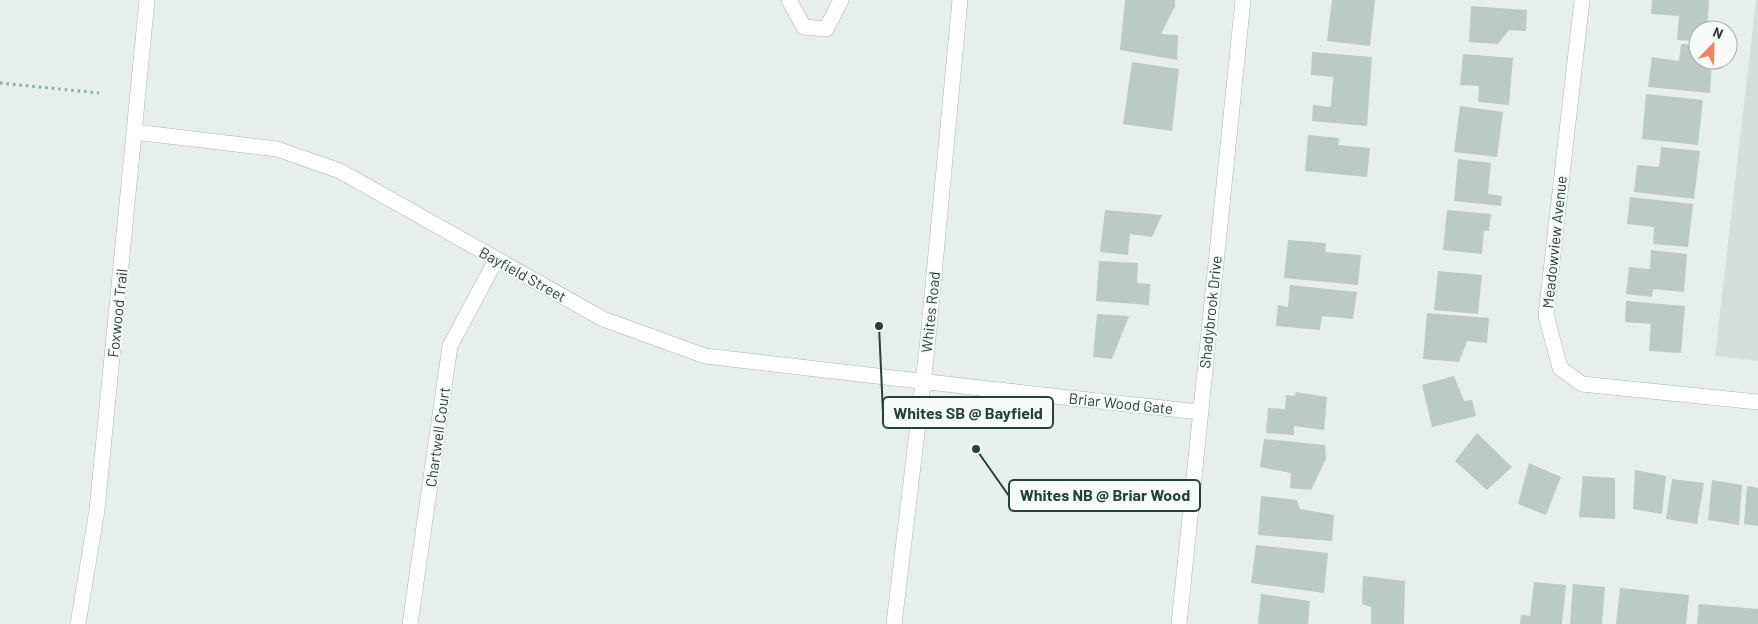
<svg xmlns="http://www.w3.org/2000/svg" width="1758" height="624" viewBox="0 0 1758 624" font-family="Barlow,sans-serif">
	<rect width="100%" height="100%" fill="#e6efeb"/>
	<path fill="#d4dfda" d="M1756,0H1758V361L1715,356Z"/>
	<path fill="#bbcac4" d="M1125,0H1175V6L1161,34L1178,35L1177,60L1120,50Z
		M1332,0H1375L1370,46L1327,41Z
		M1652,0H1709L1707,30H1698V41L1677,40L1679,16L1651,14Z
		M1471,6L1527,10L1526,31L1509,30L1498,44L1469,42Z
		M1681,44L1698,45V60H1712L1710,93L1648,87L1652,57L1679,61Z
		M1312,52L1372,57L1367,126L1312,121L1313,105L1331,107L1333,77L1311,75Z
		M1463,54L1513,58L1509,105L1478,102L1479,86L1460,85Z
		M1132,62L1179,69L1172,131L1123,124Z
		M1646,94L1703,100L1698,145L1642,139Z
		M1460,106L1503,112L1497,157L1454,152Z
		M1308,135L1339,138L1338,145L1370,148L1367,177L1305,171Z
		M1661,147L1700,151L1694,199L1634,192L1637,165L1659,167Z
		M1458,159L1491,163L1488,194L1502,196L1501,206L1454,201Z
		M1630,197L1693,204L1688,247L1653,244L1654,227L1627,224Z
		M1105,210L1162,215L1152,237L1130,234L1128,255L1100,252Z
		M1447,210L1491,214L1489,231H1484L1482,254L1443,250Z
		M1288,240L1326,243L1325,252L1361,255L1358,285L1284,278Z
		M1651,250L1687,254L1684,292L1653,289L1652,297L1626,294L1629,267L1650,269Z
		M1099,261L1138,263L1137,283L1150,284L1149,305L1096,301Z
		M1438,271L1482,275L1478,314L1434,310Z
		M1290,285L1357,292L1353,319L1322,316L1320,330L1276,326L1278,305L1288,307Z
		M1626,301L1685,306L1681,353L1649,351L1651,324L1625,322Z
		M1427,313L1489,318L1487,343L1467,341L1459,362L1423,359Z
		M1097,314L1129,316L1112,359L1093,357Z
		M1454,376L1464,401L1472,400L1476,416L1432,427L1422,385Z
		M1296,392L1327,397L1324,430L1294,426V435L1266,433L1268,408L1285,409L1286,395L1295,396Z
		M1477,433L1512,467L1487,490L1455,461Z
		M1264,439L1325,445L1326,459L1311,490L1290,488L1291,473L1260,467Z
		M1529,463L1561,477L1546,515L1518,504Z
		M1635,470L1666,476L1662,514L1633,509Z
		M1583,476L1615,478V519L1579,517Z
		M1672,479L1704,483L1697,524L1666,519Z
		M1712,480L1742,485L1739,525L1708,520Z
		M1747,486L1758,488V526L1744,524Z
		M1261,496L1297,500L1300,509L1334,515L1332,541L1258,535Z
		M1256,545L1328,553L1324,593L1251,583Z
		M1363,576L1405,581L1404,624H1371V607L1362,604Z
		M1534,582L1566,585L1562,624H1520L1521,615L1530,616Z
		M1573,584L1605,587L1602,624H1570Z
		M1620,588L1689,595L1686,624H1616Z
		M1261,594L1310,601L1308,624H1258Z
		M1699,604L1758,609V624H1697Z"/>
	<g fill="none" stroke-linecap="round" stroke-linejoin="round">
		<defs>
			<path id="street" d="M789,0L804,27L826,29L841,0
				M1582,0L1546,315L1560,368L1582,384L1758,402
				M135,132L277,149L340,171L603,319L705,356L980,388L1200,412
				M78,624L97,510L147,0
				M410,624L450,346L496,260
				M1179,624L1243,0"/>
			<path id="secondary" d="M894,624L927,349L960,0"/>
		</defs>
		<use href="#street" stroke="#a8b8b2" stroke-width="16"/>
		<use href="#secondary" stroke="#a4bbb3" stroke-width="16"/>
		<path stroke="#86b3a5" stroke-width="3" stroke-dasharray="2.5 4" stroke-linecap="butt" d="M0,83L99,93"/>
		<use href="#street" stroke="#fff" stroke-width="15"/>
		<use href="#secondary" stroke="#fff" stroke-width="15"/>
	</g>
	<g text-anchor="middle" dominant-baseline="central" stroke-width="4" stroke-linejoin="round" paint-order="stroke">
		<g font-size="15" fill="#24423a" stroke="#f7fbf9">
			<text transform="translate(1554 242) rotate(-84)">Meadowview Avenue</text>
			<text transform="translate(523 274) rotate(29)">Bayfield Street</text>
			<text transform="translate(930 312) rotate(-84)">Whites Road</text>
			<text transform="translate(1210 312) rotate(-84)">Shadybrook Drive</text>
			<text transform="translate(117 313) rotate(-84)">Foxwood Trail</text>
			<text transform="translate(1121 403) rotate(6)">Briar Wood Gate</text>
			<text transform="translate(437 437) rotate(-82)">Chartwell Court</text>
		</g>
	</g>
	<path fill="none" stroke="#24423a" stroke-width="2" d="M879 326L883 413M976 449L1009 496"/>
	<g fill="#24423a" stroke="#f7fbf9" stroke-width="2">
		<circle cx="879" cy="326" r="5"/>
		<circle cx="976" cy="449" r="5"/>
	</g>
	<g fill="#f7fbf9" stroke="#24423a" stroke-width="2">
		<rect x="883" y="397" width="170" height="31" rx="5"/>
		<rect x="1009" y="480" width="191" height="31" rx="5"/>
	</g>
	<g font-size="16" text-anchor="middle" font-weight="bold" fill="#24423a">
		<text x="968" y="419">Whites SB @ Bayfield</text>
		<text x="1105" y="501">Whites NB @ Briar Wood</text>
	</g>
	<g transform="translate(1713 45) rotate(23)"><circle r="24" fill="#f7fbf9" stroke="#a3b1ad"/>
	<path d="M0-4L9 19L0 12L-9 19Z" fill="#f4845f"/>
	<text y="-8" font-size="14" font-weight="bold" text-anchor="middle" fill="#24423a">N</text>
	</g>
</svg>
